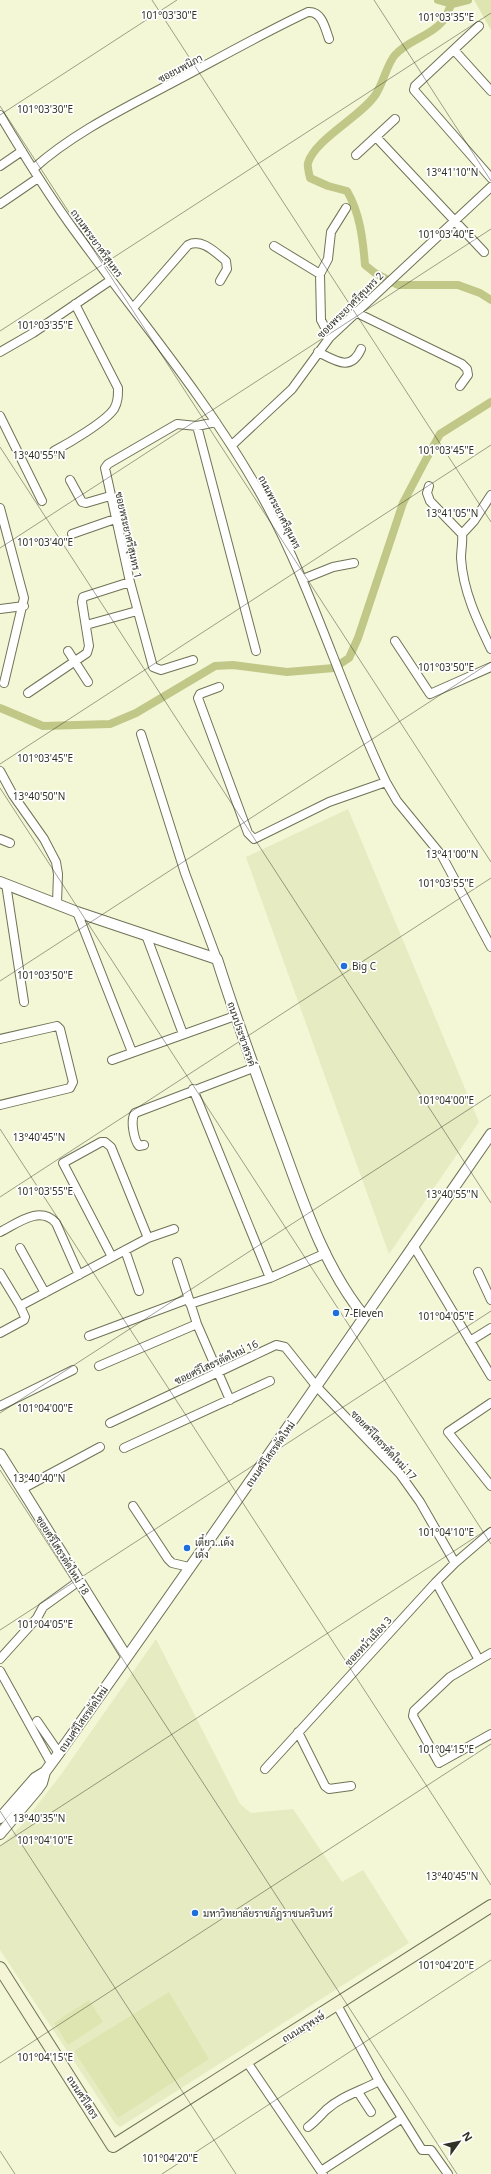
<svg xmlns="http://www.w3.org/2000/svg" width="491" height="2174" viewBox="0 0 491 2174" font-family="'Noto Sans',Sarabun,sans-serif">
	<rect width="100%" height="100%" fill="#f3f7d6"/>
	<path fill="#e6ebc2" d="M348,809L479,1122L389,1254L246,857Z
		M156,1639L240,1804L251,1813L293,1809L342,1882L363,1870L409,1943L120,2127L115,2123L0,1950V1846L21,1826L60,1776Z"/>
	<path fill="#dfe5b0" d="M474,0H491V30Z
		M169,1992L209,2059L118,2118L74,2051Z
		M89,2000L103,2022L68,2045L54,2023Z"/>
	<g fill="none" stroke-linecap="round" stroke-linejoin="round">
		<path stroke="#c1c787" stroke-width="8" d="M438,0L452,4
			M468,0L452,4C448,9 447,18 442,22C429,37 408,40 395,55C388,62 383,83 376,94C362,116 315,139 308,163C307,167 309,173 310,178L328,186L347,191C360,213 363,240 365,265L375,273L398,285H458L480,293L491,300
			M0,708L43,726L110,724L136,713L215,666L233,665L287,672L334,668L349,658L358,638L403,503L424,463L440,434L491,402"/>
		<defs>
			<path id="minor" d="M479,26L415,86L414,90L491,178
				M454,50L491,91
				M0,115C22,152 44,188 69,223C133,312 206,397 260,493C312,585 340,687 386,782L397,801L442,856L491,947
				M376,137L484,252
				M356,155L395,119
				M0,166L22,151
				M33,169C73,133 123,109 170,84C216,60 261,34 308,12C322,11 325,28 329,39
				M0,204L38,178
				M274,246L320,274L321,320L330,337
				M320,274L328,259L331,232L346,208
				M133,308L188,245C202,238 215,252 226,261L227,269L220,281
				M355,312L462,364L467,369L468,375L460,386
				M0,352L33,333L111,280
				M318,352C336,361 351,372 361,349
				M0,416L42,501
				M197,426L256,651
				M232,445L292,389L330,337L491,187
				M54,451C69,443 105,422 114,409C118,402 118,396 118,388L75,304
				M70,480L82,502L86,503L110,496
				M429,486L427,493L430,501L462,534
				M491,495L474,521L462,534C463,542 461,550 461,558C463,591 477,620 491,649
				M0,508L24,598L4,683
				M72,534L115,519
				M303,579L333,567L354,563
				M0,609L24,606
				M86,625L137,611
				M395,641L430,694L491,667
				M68,651L88,682
				M193,660L161,670L153,667L130,582L105,468L108,464L177,424L197,426L216,422
				M219,687L200,694L198,698L248,833L254,839L329,802L386,782
				M28,693L87,653L89,646L82,602L83,597L130,582
				M141,734L185,873L217,959
				M0,771L13,795L44,839L56,862L58,874L57,903
				M0,839L10,843
				M6,884L24,1002
				M77,912L132,1052
				M146,935L183,1034
				M0,1039L57,1026L60,1029L73,1082L70,1088L0,1105
				M112,1060L235,1016
				M193,1089L270,1278L326,1253
				M144,1145L139,1146C134,1140 130,1120 135,1113L253,1068
				M0,1232C18,1223 40,1205 56,1223L79,1275
				M413,1245L491,1376
				M20,1248L45,1293
				M125,1250L139,1291
				M112,1257L63,1163L101,1142H105L111,1147L148,1238
				M177,1262L197,1324L230,1400
				M478,1272L491,1300
				M0,1273L20,1306
				M190,1304L270,1278
				M0,1333L24,1320L25,1317L20,1306L148,1238L174,1229
				M89,1336L188,1299
				M470,1341L491,1328
				M99,1366L197,1324
				M491,1403L448,1432L491,1486
				M0,1406L73,1370
				M110,1423L276,1345L285,1347L317,1387L400,1474L420,1502L455,1563
				M124,1448L270,1381
				M22,1489L100,1447
				M133,1506L168,1559L172,1563L189,1567
				M436,1582L479,1660L491,1653
				M0,1659L37,1618L43,1607L79,1581
				M479,1660L450,1677L414,1711L413,1716L439,1763L491,1734
				M0,1671L51,1763
				M37,1721L59,1753
				M298,1732L325,1786L329,1789L351,1786
				M265,1769L436,1582L455,1563L491,1532
				M337,2005L379,2081L422,2150H431L448,2174
				M247,2062L323,2174
				M358,2092L371,2112
				M308,2127C315,2122 320,2116 326,2110C341,2096 361,2091 379,2081
				M321,2171L401,2119"/>
			<path id="tertiary" d="M0,882L77,912L217,959C237,1022 260,1085 283,1147C304,1205 325,1268 364,1316
				M0,1454L126,1656
				M0,1818L35,1778L45,1772L59,1753C205,1548 348,1341 491,1134
				M0,1834L37,1790L42,1783L45,1772"/>
			<path id="secondary" d="M0,1968L113,2146L491,1906"/>
		</defs>
		<use href="#minor" stroke="#707356" stroke-width="10"/>
		<use href="#tertiary" stroke="#707356" stroke-width="12"/>
		<use href="#secondary" stroke="#707356" stroke-width="14"/>
		<use href="#minor" stroke="#fff" stroke-width="8"/>
		<use href="#tertiary" stroke="#fff" stroke-width="10"/>
		<use href="#secondary" stroke="#f3f5d6" stroke-width="12"/>
	</g>
	<path fill="none" stroke="#313226" stroke-width="1" stroke-opacity="0.45" d="M152,0L491,522M374,0L491,181M0,106L491,862M0,115L177,0M0,331L491,13M0,447L491,1203M0,548L491,229M0,764L491,445M0,788L491,1544M0,981L491,662M0,1129L491,1885M0,1197L491,878M0,1413L491,1095M0,1470L457,2174M0,1630L491,1311M0,1811L236,2174M0,1846L491,1527M0,2063L491,1744M0,2151L15,2174M162,2174L491,1960"/>
	<g fill="#1f6fda" stroke="#fff" stroke-width="1.5">
		<circle cx="344" cy="966" r="4"/>
		<circle cx="336" cy="1313" r="4"/>
		<circle cx="187" cy="1548" r="4"/>
		<circle cx="195" cy="1913" r="4"/>
	</g>
	<g text-anchor="middle" dominant-baseline="central" stroke-width="3.5" stroke-linejoin="round" paint-order="stroke">
		<g font-size="10" fill="#313226" stroke="#fff">
			<text transform="translate(180 68) rotate(-28)">ซอยนพนิภา</text>
			<text transform="translate(97 243) rotate(54)">ถนนพระยาศรีสุนทร</text>
			<text transform="translate(350 305) rotate(-45)">ซอยพระยาศรีสุนทร 2</text>
			<text transform="translate(280 512) rotate(63)">ถนนพระยาศรีสุนทร</text>
			<text transform="translate(129 535) rotate(77)">ซอยพระยาศรีสุนทร 1</text>
			<text transform="translate(242 1034) rotate(71)">ถนนประชาสรรค์</text>
			<text transform="translate(216 1362) rotate(-25)">ซอยศรีโสธรตัดใหม่ 16</text>
			<text transform="translate(384 1445) rotate(47)">ซอยศรีโสธรตัดใหม่ 17</text>
			<text transform="translate(270 1454) rotate(-55)">ถนนศรีโสธรตัดใหม่</text>
			<text transform="translate(63 1555) rotate(58)">ซอยศรีโสธรตัดใหม่ 18</text>
			<text transform="translate(368 1641) rotate(-47)">ซอยหน้าเมือง 3</text>
			<text transform="translate(83 1719) rotate(-55)">ถนนศรีโสธรตัดใหม่</text>
			<text transform="translate(303 2027) rotate(-32)">ถนนมรุพงษ์</text>
			<text transform="translate(83 2097) rotate(57)">ถนนศรีโสธร</text>
		</g>
		<g font-size="10" fill="#313226" stroke="#fff" text-anchor="start">
			<text x="352" y="966">Big C</text>
			<text x="344" y="1313">7-Eleven</text>
			<text x="195" y="1542">เตี๋ยว..เด้ง<tspan x="195" dy="12">เด้ง</tspan></text>
			<text x="203" y="1913">มหาวิทยาลัยราชภัฏราชนครินทร์</text>
		</g>
	</g>
	<g font-size="10" text-anchor="middle" fill="#313226" stroke="#fff" stroke-width="3.5" stroke-linejoin="round" paint-order="stroke">
		<text x="169" y="19">101°03'30"E</text>
		<text x="446" y="21">101°03'35"E</text>
		<text x="45" y="113">101°03'30"E</text>
		<text x="452" y="176">13°41'10"N</text>
		<text x="446" y="238">101°03'40"E</text>
		<text x="45" y="329">101°03'35"E</text>
		<text x="446" y="454">101°03'45"E</text>
		<text x="39" y="459">13°40'55"N</text>
		<text x="452" y="517">13°41'05"N</text>
		<text x="45" y="546">101°03'40"E</text>
		<text x="446" y="671">101°03'50"E</text>
		<text x="45" y="762">101°03'45"E</text>
		<text x="39" y="800">13°40'50"N</text>
		<text x="452" y="858">13°41'00"N</text>
		<text x="446" y="887">101°03'55"E</text>
		<text x="45" y="979">101°03'50"E</text>
		<text x="446" y="1104">101°04'00"E</text>
		<text x="39" y="1141">13°40'45"N</text>
		<text x="45" y="1195">101°03'55"E</text>
		<text x="452" y="1198">13°40'55"N</text>
		<text x="446" y="1320">101°04'05"E</text>
		<text x="45" y="1412">101°04'00"E</text>
		<text x="39" y="1482">13°40'40"N</text>
		<text x="446" y="1536">101°04'10"E</text>
		<text x="45" y="1628">101°04'05"E</text>
		<text x="446" y="1753">101°04'15"E</text>
		<text x="39" y="1822">13°40'35"N</text>
		<text x="45" y="1844">101°04'10"E</text>
		<text x="452" y="1880">13°40'45"N</text>
		<text x="446" y="1969">101°04'20"E</text>
		<text x="45" y="2061">101°04'15"E</text>
		<text x="170" y="2162">101°04'20"E</text>
	</g>
	<g transform="translate(459 2142) rotate(57)" stroke="#ffffff" stroke-width="3" paint-order="stroke">
	<path d="M0-3L7 15L0 10L-7 15Z" fill="#313226"/>
	<text y="-6" font-size="11" font-weight="bold" text-anchor="middle" fill="#313226">N</text>
	</g>
</svg>
